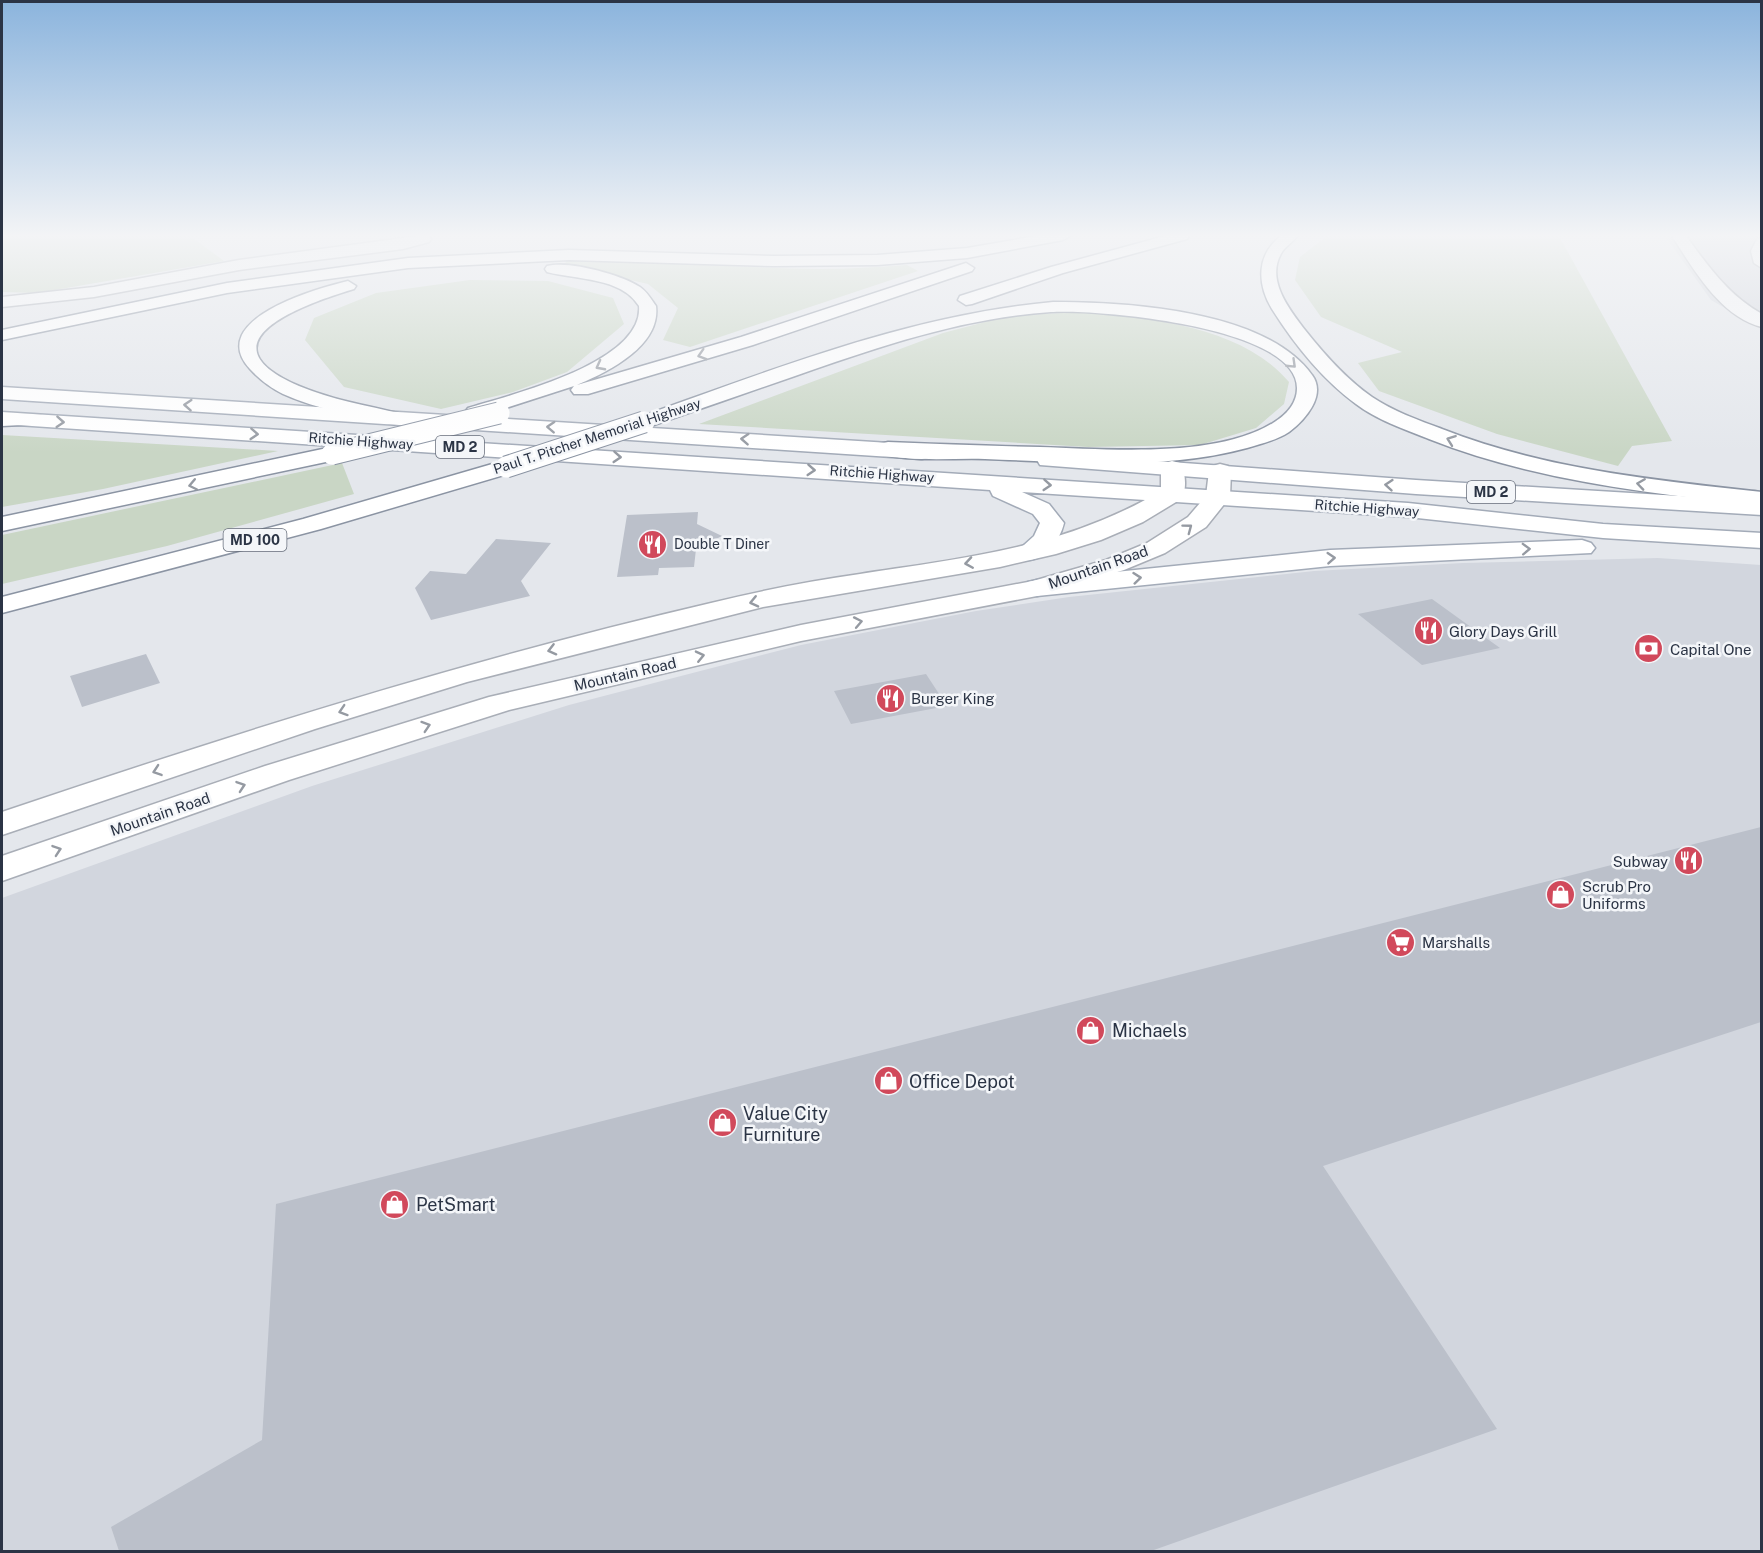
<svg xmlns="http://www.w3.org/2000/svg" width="1763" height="1553" viewBox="0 0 1763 1553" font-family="'Public Sans',sans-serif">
	<rect width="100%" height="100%" fill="#e4e7ec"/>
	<path fill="#d2d6de" d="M1665,236H1761V329L1711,300Z
		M1658,558L1761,565V1551L2,1552V898L312,786L569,705L801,645L976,611L1069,597L1314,571L1463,563Z"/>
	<path fill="#c9d6c5" d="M2,236H190L224,261L37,293L2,292Z
		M1327,236H1559L1672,441L1632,446L1618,466L1497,434L1379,391L1358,363L1402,352L1321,317L1295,280L1300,257Z
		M566,260C651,261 735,268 820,269C849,269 878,267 907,265L918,271L690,347L663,340L678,308L648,284L565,265Z
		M470,280L548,281L613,298L624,324L567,372L513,392L441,409L344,387L305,340L314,318L376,293Z
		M1081,312C1149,318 1242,326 1289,382L1284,404L1256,428L1200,445L1088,447L699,424L943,333L1008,316Z
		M2,435L278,451L103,489L2,507Z
		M342,463L354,494L167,546L2,584V535Z"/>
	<path fill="#bbc0ca" d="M698,512L697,524L722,536L696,549L694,567L659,568L658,575L617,577L627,515Z
		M496,539L551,543L521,581L530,596L431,620L415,588L430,571L466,574Z
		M1432,599L1500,648L1422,665L1358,614Z
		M146,654L160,683L82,707L70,676Z
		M926,674L947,706L851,724L834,691Z
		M1761,827V1022L1323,1166L1497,1429L1151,1551H119L111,1527L262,1440L276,1204Z"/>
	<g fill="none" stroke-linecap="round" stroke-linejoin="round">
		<defs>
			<path id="minor" d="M418,236H429L431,239L429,242L403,249L239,270L94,297L2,307V297L94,287L239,260Z
				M1672,236H1686C1708,266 1729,296 1762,314V327C1720,317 1693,268 1672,236Z
				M1762,238V268L1754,263L1751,251L1757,239Z"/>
			<path id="secondary" d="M1172,461L1180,463C1186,472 1187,491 1181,499L1143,522L1101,540L1056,554L1000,567L763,607L467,682L315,729L2,835V812C236,733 470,659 711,603C760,591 810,581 860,574C969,557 1064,548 1161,491V468L1164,463Z
				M1220,464L1228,466L1231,471L1230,497L1206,527L1165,553L1124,570L1037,596L801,641L509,710L289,780L2,881V856L265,766L489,697L801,625L1033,581L1106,560L1147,543L1188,517L1206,496L1209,471L1212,466Z"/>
			<path id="primary" d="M2,387L922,445L930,447L933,452L930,457L922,459L2,399Z
				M2,412L1408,503L1603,524L1762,533V548L1603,538L1408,517L1022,492L1049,504L1064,523C1059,544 1041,565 1018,559L1014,554L1034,536L1040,523L1033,514L993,496L990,490L2,424Z
				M1048,453L1416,480L1762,501V515L1416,494L1040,465L1037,460L1040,455Z
				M1582,540L1591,543L1595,548L1591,553L1330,566L1037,596L1028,594L1024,588L1028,582L1037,580L1330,550Z"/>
			<path id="motorway" d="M1037,236H1070L1063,240L967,258L877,265L774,266L569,260L408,268L227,293L2,340V330L227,283L408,258L569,250L774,256L877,255L967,248Z
				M1165,236H1189L1187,239L1063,273L972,304L966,305L958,300L960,296L1051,267Z
				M1281,236H1297C1293,242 1286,246 1282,252C1265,279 1289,309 1305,330C1324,354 1346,379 1372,397C1393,411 1418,420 1442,429C1544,469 1653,480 1762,492V506C1649,493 1535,481 1429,439C1404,429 1377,420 1356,404C1322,379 1294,344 1272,309C1257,284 1256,255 1281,236Z
				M966,263L974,268L972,271L753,345L588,394H574L571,390L574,386L475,418L468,416L465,412L468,408C510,395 644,363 639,306C621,277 577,280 547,272L545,269L547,266C569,260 622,275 640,287C647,292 651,299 656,306C661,346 608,372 577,385L741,337Z
				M348,281L356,286L354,289C304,304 197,342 299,386C332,400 367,405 401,414L404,418L401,422L394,424C357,415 318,410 283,394C271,388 259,379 250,369C205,320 315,289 348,281Z
				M1053,302C1127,302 1266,310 1312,375C1327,395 1305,420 1289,432C1277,440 1261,444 1247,448C1162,471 1072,462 985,459C951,458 913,462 880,454L877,449L880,444L888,442C939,444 989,446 1040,447C1106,449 1215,459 1273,423C1286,415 1297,404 1297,388C1297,326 1096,309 1051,312C962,318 878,347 795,376C747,393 699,409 651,426H637L633,422L637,418C772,370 909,315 1053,302Z
				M2,414L41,416L44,420L41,424L2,426Z
				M332,447L340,449L343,454L340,459L2,531V517Z
				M506,460L514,462L517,467L514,472L321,529L2,613V597L303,519Z"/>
		</defs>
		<use href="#minor" stroke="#a9aeb7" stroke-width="3"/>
		<use href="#secondary" stroke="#a9aeb7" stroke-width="3"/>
		<use href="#primary" stroke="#a3abb8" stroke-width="3"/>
		<use href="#motorway" stroke="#8b94a3" stroke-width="3"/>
		<use href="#minor" fill="#f7f8fa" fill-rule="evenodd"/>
		<use href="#secondary" fill="#fff" fill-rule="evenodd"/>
		<use href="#primary" fill="#fff" fill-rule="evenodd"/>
		<use href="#motorway" fill="#fff" fill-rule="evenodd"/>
		<defs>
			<path id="motorway-bridge" d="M332,454L499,413
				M506,467L644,422"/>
		</defs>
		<use href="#motorway-bridge" stroke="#8b94a3" stroke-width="23" stroke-linecap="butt"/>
		<use href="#motorway-bridge" stroke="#fff" stroke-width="21"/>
	</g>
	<defs><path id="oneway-chevron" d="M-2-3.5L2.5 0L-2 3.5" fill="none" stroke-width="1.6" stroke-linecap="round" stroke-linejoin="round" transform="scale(1.5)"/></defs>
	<g stroke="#959aa2">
		<use href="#oneway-chevron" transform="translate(702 355) rotate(163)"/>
		<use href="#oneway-chevron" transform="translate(1292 364) rotate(44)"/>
		<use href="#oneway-chevron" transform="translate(600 366) rotate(152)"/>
		<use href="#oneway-chevron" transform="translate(188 405) rotate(-176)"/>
		<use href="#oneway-chevron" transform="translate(60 422) rotate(4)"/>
		<use href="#oneway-chevron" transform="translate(551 427) rotate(-177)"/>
		<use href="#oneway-chevron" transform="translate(254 434) rotate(4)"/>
		<use href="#oneway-chevron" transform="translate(745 439) rotate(-176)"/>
		<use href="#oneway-chevron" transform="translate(1451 440) rotate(-160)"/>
		<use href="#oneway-chevron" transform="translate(617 457) rotate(4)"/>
		<use href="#oneway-chevron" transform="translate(811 470) rotate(4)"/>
		<use href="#oneway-chevron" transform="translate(1641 484) rotate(-172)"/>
		<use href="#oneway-chevron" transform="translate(193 485) rotate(168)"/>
		<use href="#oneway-chevron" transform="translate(1047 485) rotate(4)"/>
		<use href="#oneway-chevron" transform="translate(1389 485) rotate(-175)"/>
		<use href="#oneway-chevron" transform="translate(1188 528) rotate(-37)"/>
		<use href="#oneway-chevron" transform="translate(1526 549) rotate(-2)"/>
		<use href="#oneway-chevron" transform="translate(1331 558) rotate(-4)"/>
		<use href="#oneway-chevron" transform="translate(969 563) rotate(171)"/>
		<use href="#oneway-chevron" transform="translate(1137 578) rotate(-6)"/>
		<use href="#oneway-chevron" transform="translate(754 602) rotate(167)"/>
		<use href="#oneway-chevron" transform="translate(858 622) rotate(-11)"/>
		<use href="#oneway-chevron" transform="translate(552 650) rotate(166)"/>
		<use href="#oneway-chevron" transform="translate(700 656) rotate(-13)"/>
		<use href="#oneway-chevron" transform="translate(343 711) rotate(162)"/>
		<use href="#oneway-chevron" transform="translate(426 726) rotate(-18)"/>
		<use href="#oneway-chevron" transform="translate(157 771) rotate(161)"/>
		<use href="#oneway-chevron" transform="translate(241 786) rotate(-19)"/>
		<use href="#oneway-chevron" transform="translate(57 850) rotate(-19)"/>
	</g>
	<linearGradient id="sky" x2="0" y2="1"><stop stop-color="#8bb4dd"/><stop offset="0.52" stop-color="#f3f4f6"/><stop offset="1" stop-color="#f3f4f6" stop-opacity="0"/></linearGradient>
	<rect width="1763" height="453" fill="url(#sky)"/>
	<defs>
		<symbol id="restaurant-disc" viewBox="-11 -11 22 22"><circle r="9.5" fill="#d1495b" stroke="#f4f6f9"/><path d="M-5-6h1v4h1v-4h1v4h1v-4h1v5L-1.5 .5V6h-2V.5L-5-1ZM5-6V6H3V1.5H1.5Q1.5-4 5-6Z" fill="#fff"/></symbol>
		<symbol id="bank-disc" viewBox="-11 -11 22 22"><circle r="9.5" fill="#d1495b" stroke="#f4f6f9"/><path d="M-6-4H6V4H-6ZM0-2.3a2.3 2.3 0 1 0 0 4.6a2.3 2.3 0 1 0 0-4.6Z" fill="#fff"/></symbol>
		<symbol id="shop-disc" viewBox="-11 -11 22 22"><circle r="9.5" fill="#d1495b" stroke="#f4f6f9"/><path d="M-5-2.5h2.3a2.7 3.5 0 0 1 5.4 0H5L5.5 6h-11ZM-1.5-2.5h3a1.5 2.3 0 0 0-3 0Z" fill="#fff"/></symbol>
		<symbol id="supermarket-disc" viewBox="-11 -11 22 22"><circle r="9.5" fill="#d1495b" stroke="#f4f6f9"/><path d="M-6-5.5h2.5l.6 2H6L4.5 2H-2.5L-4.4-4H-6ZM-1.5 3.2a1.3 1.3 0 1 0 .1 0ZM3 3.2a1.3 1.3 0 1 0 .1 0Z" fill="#fff"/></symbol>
	</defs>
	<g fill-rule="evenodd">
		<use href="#restaurant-disc" x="636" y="528" width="33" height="33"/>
		<use href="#restaurant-disc" x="1412" y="614" width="33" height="33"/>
		<use href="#bank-disc" x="1632" y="632" width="33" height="33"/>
		<use href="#restaurant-disc" x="874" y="682" width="33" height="33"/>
		<use href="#restaurant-disc" x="1672" y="844" width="33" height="33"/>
		<use href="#shop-disc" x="1544" y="878" width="33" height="33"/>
		<use href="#supermarket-disc" x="1384" y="926" width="33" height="33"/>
		<use href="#shop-disc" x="1074" y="1014" width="33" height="33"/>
		<use href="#shop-disc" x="872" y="1064" width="33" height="33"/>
		<use href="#shop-disc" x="706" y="1106" width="33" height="33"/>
		<use href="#shop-disc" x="378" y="1188" width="33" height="33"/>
	</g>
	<g text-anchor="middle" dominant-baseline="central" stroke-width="5" stroke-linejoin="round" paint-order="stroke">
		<g font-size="14" fill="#2b3445" stroke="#f4f6f9">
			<text transform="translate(597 436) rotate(-18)">Paul T. Pitcher Memorial Highway</text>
			<text transform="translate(361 441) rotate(4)">Ritchie Highway</text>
			<text transform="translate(882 474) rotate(4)">Ritchie Highway</text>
			<text transform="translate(1367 508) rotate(4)">Ritchie Highway</text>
		</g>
		<g fill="#f4f6f9" stroke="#676e7b" stroke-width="1.5">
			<rect x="436" y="436" width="48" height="22" rx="4.5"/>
			<rect x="1467" y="481" width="48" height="22" rx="4.5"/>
			<rect x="223.5" y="529" width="63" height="22" rx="4.5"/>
		</g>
		<g font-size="14" font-weight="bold" fill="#2b3445">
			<text x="460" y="447">MD 2</text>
			<text x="1491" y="492">MD 2</text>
			<text x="255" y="540">MD 100</text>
		</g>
		<g font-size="14" fill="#2b3445" stroke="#f4f6f9" text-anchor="start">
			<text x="674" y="544">Double T Diner</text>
		</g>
		<g font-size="15" fill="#2b3445" stroke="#f4f6f9">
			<text transform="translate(1098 567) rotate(-19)">Mountain Road</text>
			<text transform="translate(625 674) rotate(-13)">Mountain Road</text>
			<text transform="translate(160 814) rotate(-19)">Mountain Road</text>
		</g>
		<g font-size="15" fill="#2b3445" stroke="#f4f6f9" text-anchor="start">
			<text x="1449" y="631">Glory Days Grill</text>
			<text x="1670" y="649">Capital One</text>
			<text x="911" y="698">Burger King</text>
			<text x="1668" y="861" text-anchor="end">Subway</text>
			<text x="1582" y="886">Scrub Pro<tspan x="1582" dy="17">Uniforms</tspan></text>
			<text x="1422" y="942">Marshalls</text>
		</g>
		<g font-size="18" fill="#2b3445" stroke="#f4f6f9" text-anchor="start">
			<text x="1112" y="1030">Michaels</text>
			<text x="909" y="1081">Office Depot</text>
			<text x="743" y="1113">Value City<tspan x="743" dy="21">Furniture</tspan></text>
			<text x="416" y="1204">PetSmart</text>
		</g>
	</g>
	<rect width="1763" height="1553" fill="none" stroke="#2b3445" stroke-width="6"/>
</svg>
